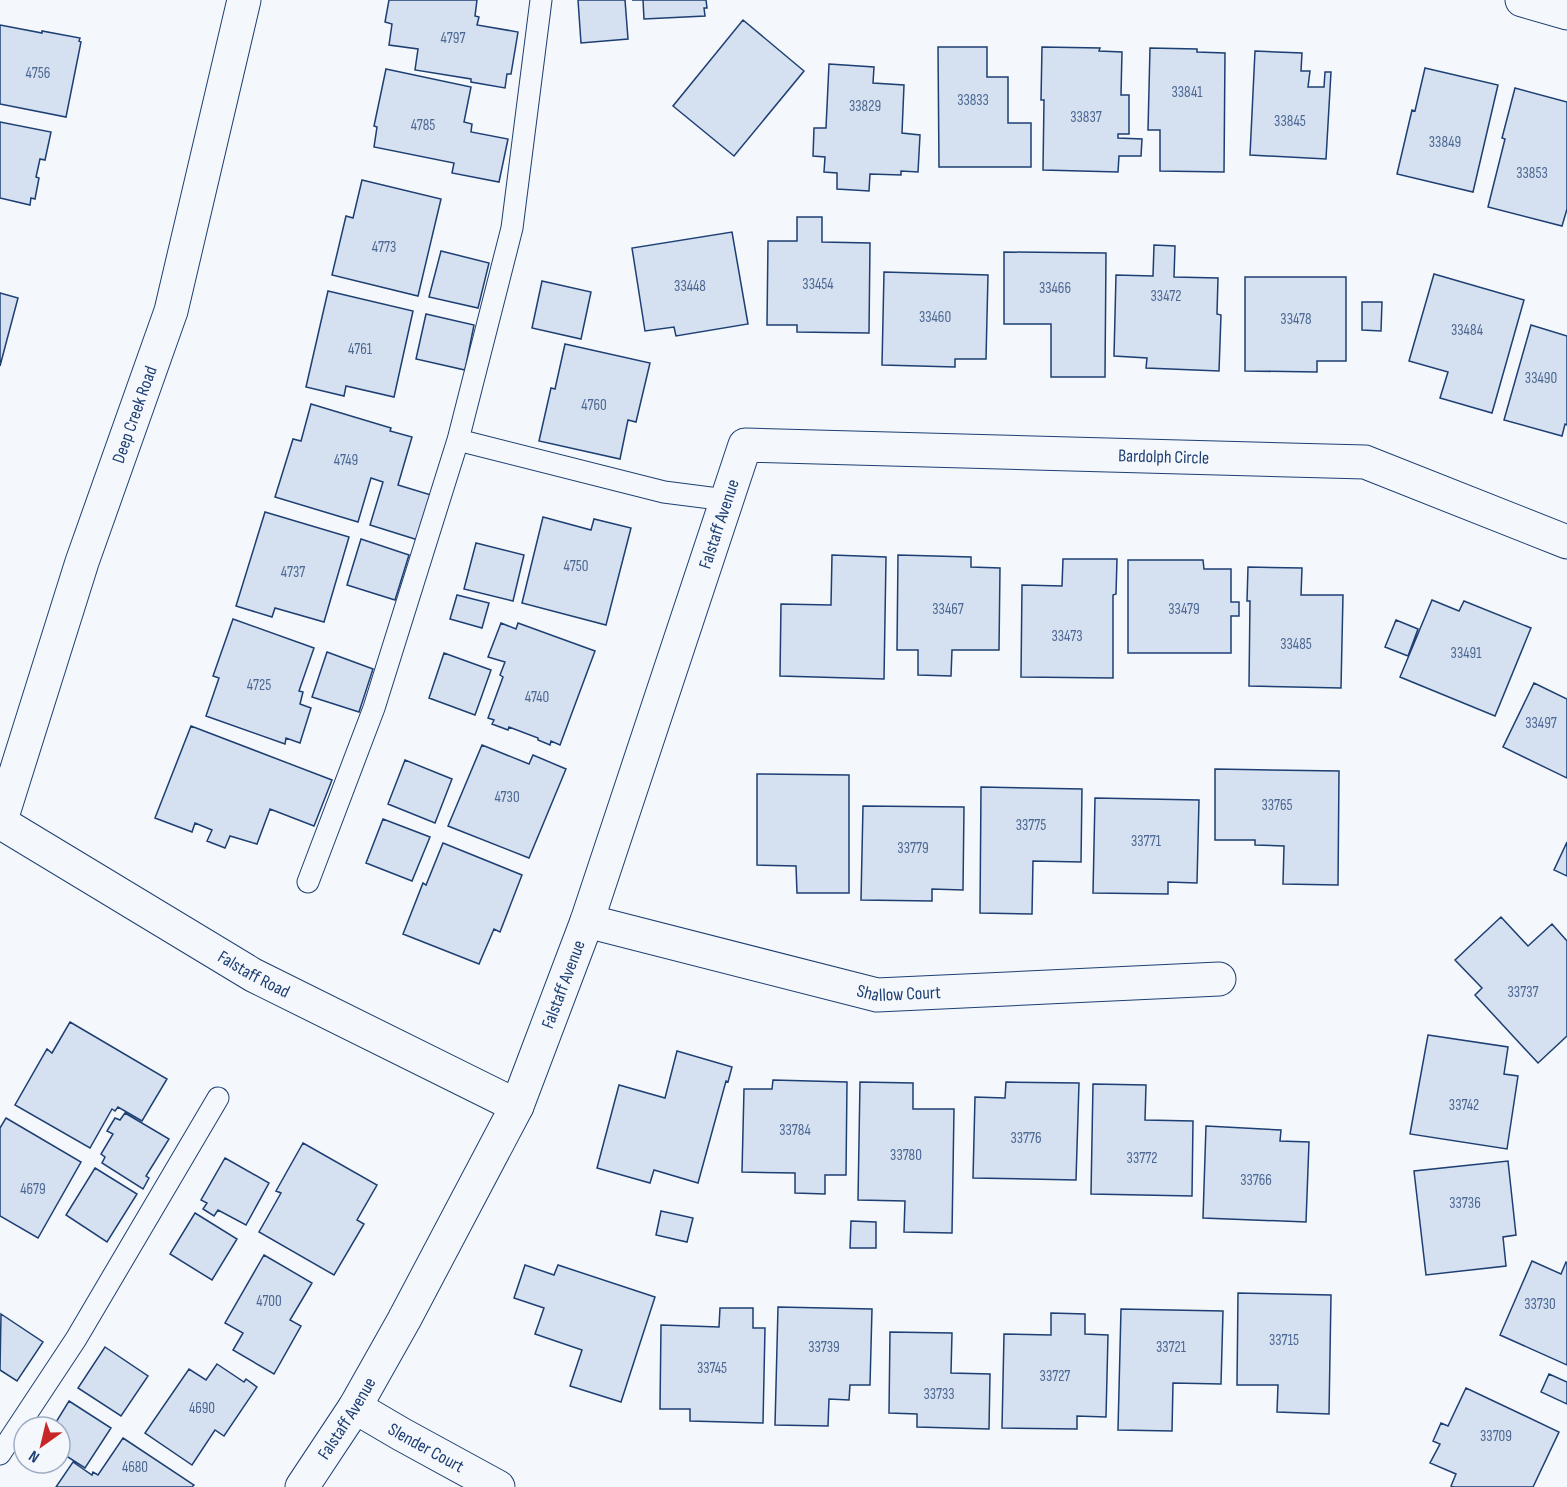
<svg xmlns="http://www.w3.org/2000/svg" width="1567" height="1487" viewBox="0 0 1567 1487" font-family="'Sofia Sans Condensed',sans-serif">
	<rect width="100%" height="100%" fill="#f4f7fb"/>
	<path fill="#d5e0f0" stroke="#1d3f73" stroke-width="1.5" d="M389,0H477L475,16L479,17L477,25L518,32L511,74H507L505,88L471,82V79L415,70L418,49L389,45L392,24L385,22Z
		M578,0H625L628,39L581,43Z
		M632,0H706L707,8H704L705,16L644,19L643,0Z
		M743,20L804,71L734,156L673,106Z
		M0,25L42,33V31L80,38L79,41L81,42L66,117L0,104Z
		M938,47H987V77H1008V123H1031V167H939Z
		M1042,47L1100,48L1099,51L1122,52L1121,95H1129V134H1118V138L1142,139L1141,156H1119L1118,172L1043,170L1044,100H1041Z
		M1150,48L1197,49V52L1225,53L1224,172L1160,171V130H1148Z
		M1255,51L1302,53L1301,71H1310L1308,87H1324L1325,72H1331L1326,159L1250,155Z
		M829,64L874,67L873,83L904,85L902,133L920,135L918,172L901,171V175L870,174L869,191L837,189V173L824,172L825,157L813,156L814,128H826Z
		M1425,68L1498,85L1473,192L1397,174L1412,110L1415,111Z
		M386,69L471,87L464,122L472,124L471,132L508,139L499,182L452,173L454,163L374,147L377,127L374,126Z
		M1515,88L1567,102V209L1562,226L1488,207L1505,139L1502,138Z
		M0,122L51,132L45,160L40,159L36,177L39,178L35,199L31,198L30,205L0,198Z
		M362,180L441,199L418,296L332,275L346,216L353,218Z
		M797,217H822V242L870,243L869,333L797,332V325H767L768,241H797Z
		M732,232L748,324L676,336L674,327L645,331L632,248Z
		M1154,245L1175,246L1174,277L1218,278L1217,314L1221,315L1219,371L1146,368L1147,358L1114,356L1116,275L1153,276Z
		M441,251L489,263L478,308L429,297Z
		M1004,252L1106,253L1105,377H1051V324H1004Z
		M884,272L988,275L986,359H955V367L882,365Z
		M1434,274L1524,300L1492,413L1440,398L1448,372L1409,361Z
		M1245,277H1346V361H1317V372L1245,371Z
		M542,281L591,292L581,339L532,328Z
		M328,291L413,311L394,397L346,386L344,396L306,387Z
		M0,293L18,298L0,366Z
		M1362,302H1382L1381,331L1362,330Z
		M426,314L474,325L465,370L416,359Z
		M1531,325L1567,336V425L1565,424L1562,436L1504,420Z
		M565,344L650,363L636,422L628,420L620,459L539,441L551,388L555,389Z
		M311,404L391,428L390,431L412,437L398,485L431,495L418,540L370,525L383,482L371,478L358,522L275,497L293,439L301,441Z
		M265,512L349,537L324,622L275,608L272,617L236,606Z
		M543,517L591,530L594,519L631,528L606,625L522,603Z
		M361,539L409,555L395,600L347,585Z
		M476,543L524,555L513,601L464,589Z
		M832,555L886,557L884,679L780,676L781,604L831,605Z
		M898,555L971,557V567L1000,568L999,650H952L951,676L918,675V650H897Z
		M1063,559H1117L1116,594L1113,595V678L1021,677L1022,585L1062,586Z
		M1128,560H1203L1204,569H1231V602H1239V616H1231V653H1128Z
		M1248,567L1302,568L1301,595H1343L1341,688L1249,686L1250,601H1247Z
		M457,595L489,603L482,628L450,619Z
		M1432,600L1459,611L1464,601L1531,628L1495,716L1400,677Z
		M233,619L314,648L299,691L303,692L300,704L311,708L300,743L286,738L285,744L206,716L219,678L213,676Z
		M1396,620L1418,629L1408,656L1385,647Z
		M501,623L516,629L518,623L595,651L560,745L551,741L550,745L538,740V738L509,727L508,730L492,724L494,720L488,718L503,677L500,675L505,662L488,657Z
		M327,652L373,669L359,712L312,697Z
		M444,653L491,670L475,715L429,698Z
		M1534,683L1567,699V778L1503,747Z
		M191,726L332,780L314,826L270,809L257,844L230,836L225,848L207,841L212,830L195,823L192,832L155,818Z
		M482,745L529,764L533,755L566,769L529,858L448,826Z
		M405,760L452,779L435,823L388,804Z
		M1215,769L1339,771L1338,885L1283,884L1284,846L1255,845V840H1215Z
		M757,774L849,775V893H797L796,866L757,865Z
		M981,787L1082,789L1081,862L1033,861L1032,914L980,913Z
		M1095,798L1199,800L1197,883L1168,882V894L1093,893Z
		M863,806L964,807L963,890L932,889V901L861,900Z
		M383,819L430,837L412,881L366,863Z
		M1567,842V876L1554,870Z
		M443,843L522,875L500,932L494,929L479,964L403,934L423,883L426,885Z
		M1501,917L1528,946L1552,924L1567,941V1036L1538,1063L1475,995L1482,988L1455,960Z
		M70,1022L167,1079L142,1121L118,1107L115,1111L112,1109L90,1148L15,1105L47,1049L52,1053Z
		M1428,1035L1508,1047L1504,1074L1518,1076L1507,1149L1410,1134Z
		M677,1051L732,1067L728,1082L726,1081L698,1183L654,1170L650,1183L597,1168L619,1085L665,1098Z
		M773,1080L847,1082L846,1175H825V1194L795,1193V1173L742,1172L744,1089H772Z
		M860,1082L913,1083V1109H954L952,1233L904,1232L905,1201L858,1200Z
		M1006,1082L1079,1083L1076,1180L973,1178L975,1097L1005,1098Z
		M1093,1084L1146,1085L1145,1120L1193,1121L1192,1196L1091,1194Z
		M125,1113L169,1139L146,1176L149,1178L143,1189L102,1163L105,1157L101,1154L113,1134L107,1131L115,1118L120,1120Z
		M6,1118L81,1162L38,1238L0,1216V1128Z
		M1206,1126L1281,1130L1280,1141L1309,1142L1306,1222L1203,1218Z
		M303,1143L377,1185L357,1220L364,1224L334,1275L259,1232L281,1193L276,1191Z
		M225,1158L269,1183L246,1225L218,1210L214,1216L203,1209L207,1203L201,1200Z
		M1508,1161L1516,1235L1503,1237L1506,1266L1426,1275L1414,1171Z
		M95,1168L137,1194L107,1242L66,1215Z
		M661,1211L693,1218L687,1242L656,1235Z
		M195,1213L237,1239L212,1280L170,1254Z
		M851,1221L876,1222V1248H850Z
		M264,1255L312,1283L290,1320L301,1326L274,1374L233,1350L243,1333L225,1323Z
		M1532,1261L1561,1274L1566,1262L1567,1263V1365L1500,1335Z
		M525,1265L554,1275L558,1265L655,1297L621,1402L570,1386L582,1350L535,1334L544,1308L514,1298Z
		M1238,1293L1331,1295L1329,1414L1277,1412L1278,1385H1237Z
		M778,1307L872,1309L870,1385H850L849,1400L829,1399L828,1426L775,1425Z
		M720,1308H753V1328H765L763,1423L690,1421V1409H660L661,1325L719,1327Z
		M1121,1309L1223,1311L1221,1384L1173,1383L1172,1431L1118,1430Z
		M1051,1313L1085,1314V1334L1108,1335L1106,1417L1077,1416V1429L1002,1428L1004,1334L1051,1335Z
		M1,1314L43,1342L17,1381L0,1370Z
		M890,1332L952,1333L951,1373L990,1374L989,1429L917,1427V1414L889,1413Z
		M105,1347L148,1376L121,1416L78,1388Z
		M217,1364L244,1382L246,1379L257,1387L224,1436L215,1430L192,1465L145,1433L189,1369L206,1380Z
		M1549,1374L1567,1382V1404L1541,1392Z
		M1466,1388L1559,1432L1533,1487H1454L1451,1486L1456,1474L1430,1463L1440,1444L1433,1441L1441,1423L1448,1426Z
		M69,1401L111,1428L85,1468L60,1452V1427H53Z
		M123,1438L194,1485L192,1487H56L73,1462L92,1475L93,1472L98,1475Z"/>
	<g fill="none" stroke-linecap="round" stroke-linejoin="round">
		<defs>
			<path id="service" d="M458,440L664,492L726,500
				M308,882L374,708L458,440L512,228L541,0
				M0,1454L76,1339L218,1098"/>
			<g id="minor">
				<path d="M1522,0L1567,13"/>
				<path id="s1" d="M0,822L253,975L517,1106"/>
				<path id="s2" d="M587,921L877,995L1219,979"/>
				<path id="s3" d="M355,1407L401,1434L498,1487"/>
				<path id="s4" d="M302,1487L355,1407L404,1320L517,1106L587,921L745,445L1365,462L1567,542"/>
			</g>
			<g id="tertiary">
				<path id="s5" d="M0,823L82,562L171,311L244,0"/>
			</g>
		</defs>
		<use href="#service" stroke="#1d3f73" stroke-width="23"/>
		<use href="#minor" stroke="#1d3f73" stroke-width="35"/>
		<use href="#tertiary" stroke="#1d3f73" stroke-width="35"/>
		<use href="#service" stroke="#f4f7fb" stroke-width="21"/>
		<use href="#minor" stroke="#f4f7fb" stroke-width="33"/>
		<use href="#tertiary" stroke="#f4f7fb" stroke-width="33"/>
	</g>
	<g text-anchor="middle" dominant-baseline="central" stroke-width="4.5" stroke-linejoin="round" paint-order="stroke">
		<g font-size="15" fill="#4b6792">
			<text x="453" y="38">4797</text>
			<text x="38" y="73">4756</text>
			<text x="1187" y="92">33841</text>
			<text x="973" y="100">33833</text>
			<text x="865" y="106">33829</text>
			<text x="1086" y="117">33837</text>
			<text x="1290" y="121">33845</text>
			<text x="423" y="125">4785</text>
			<text x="1445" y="142">33849</text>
			<text x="1532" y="173">33853</text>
			<text x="384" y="247">4773</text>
			<text x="818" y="284">33454</text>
			<text x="690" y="286">33448</text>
			<text x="1055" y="288">33466</text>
			<text x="1166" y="296">33472</text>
			<text x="935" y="317">33460</text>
			<text x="1296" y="319">33478</text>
			<text x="1467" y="330">33484</text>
			<text x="360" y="349">4761</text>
			<text x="1541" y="378">33490</text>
			<text x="594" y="405">4760</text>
			<text x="346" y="460">4749</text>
			<text x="576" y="566">4750</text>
			<text x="293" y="572">4737</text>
			<text x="948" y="609">33467</text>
			<text x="1184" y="609">33479</text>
			<text x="1067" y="636">33473</text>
			<text x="1296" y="644">33485</text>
			<text x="1466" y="653">33491</text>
			<text x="259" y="685">4725</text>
			<text x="537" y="697">4740</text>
			<text x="1541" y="723">33497</text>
			<text x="507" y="797">4730</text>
			<text x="1277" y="805">33765</text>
			<text x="1031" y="825">33775</text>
			<text x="1146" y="841">33771</text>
			<text x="913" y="848">33779</text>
			<text x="1523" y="992">33737</text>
			<text x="1464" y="1105">33742</text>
			<text x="795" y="1130">33784</text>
			<text x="1026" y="1138">33776</text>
			<text x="906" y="1155">33780</text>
			<text x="1142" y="1158">33772</text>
			<text x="1256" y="1180">33766</text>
			<text x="33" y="1189">4679</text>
			<text x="1465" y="1203">33736</text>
			<text x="269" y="1301">4700</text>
			<text x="1540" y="1304">33730</text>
			<text x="1284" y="1340">33715</text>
			<text x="824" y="1347">33739</text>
			<text x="1171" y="1347">33721</text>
			<text x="712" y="1368">33745</text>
			<text x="1055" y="1376">33727</text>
			<text x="939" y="1394">33733</text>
			<text x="202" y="1408">4690</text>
			<text x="1496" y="1436">33709</text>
			<text x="135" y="1467">4680</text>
		</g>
		<g font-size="18" fill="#1d3f73" stroke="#f4f7fb">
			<text stroke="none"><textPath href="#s5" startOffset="430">Deep Creek Road</textPath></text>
			<text stroke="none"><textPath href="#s4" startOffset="1556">Bardolph Circle</textPath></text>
			<text stroke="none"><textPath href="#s4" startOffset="1054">Falstaff Avenue</textPath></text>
			<text stroke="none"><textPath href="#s1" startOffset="296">Falstaff Road</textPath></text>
			<text stroke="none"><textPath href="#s4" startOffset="568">Falstaff Avenue</textPath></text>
			<text stroke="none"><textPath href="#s2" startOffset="321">Shallow Court</textPath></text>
			<text stroke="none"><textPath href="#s4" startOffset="82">Falstaff Avenue</textPath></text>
			<text stroke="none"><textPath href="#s3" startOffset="82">Slender Court</textPath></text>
		</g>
	</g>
	<g transform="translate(42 1445) rotate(214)"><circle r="28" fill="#f4f7fb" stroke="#9eadc5" stroke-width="1.5"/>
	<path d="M0-4.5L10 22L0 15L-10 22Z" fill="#c62828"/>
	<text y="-9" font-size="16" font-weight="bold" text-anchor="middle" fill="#1d3f73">N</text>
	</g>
</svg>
